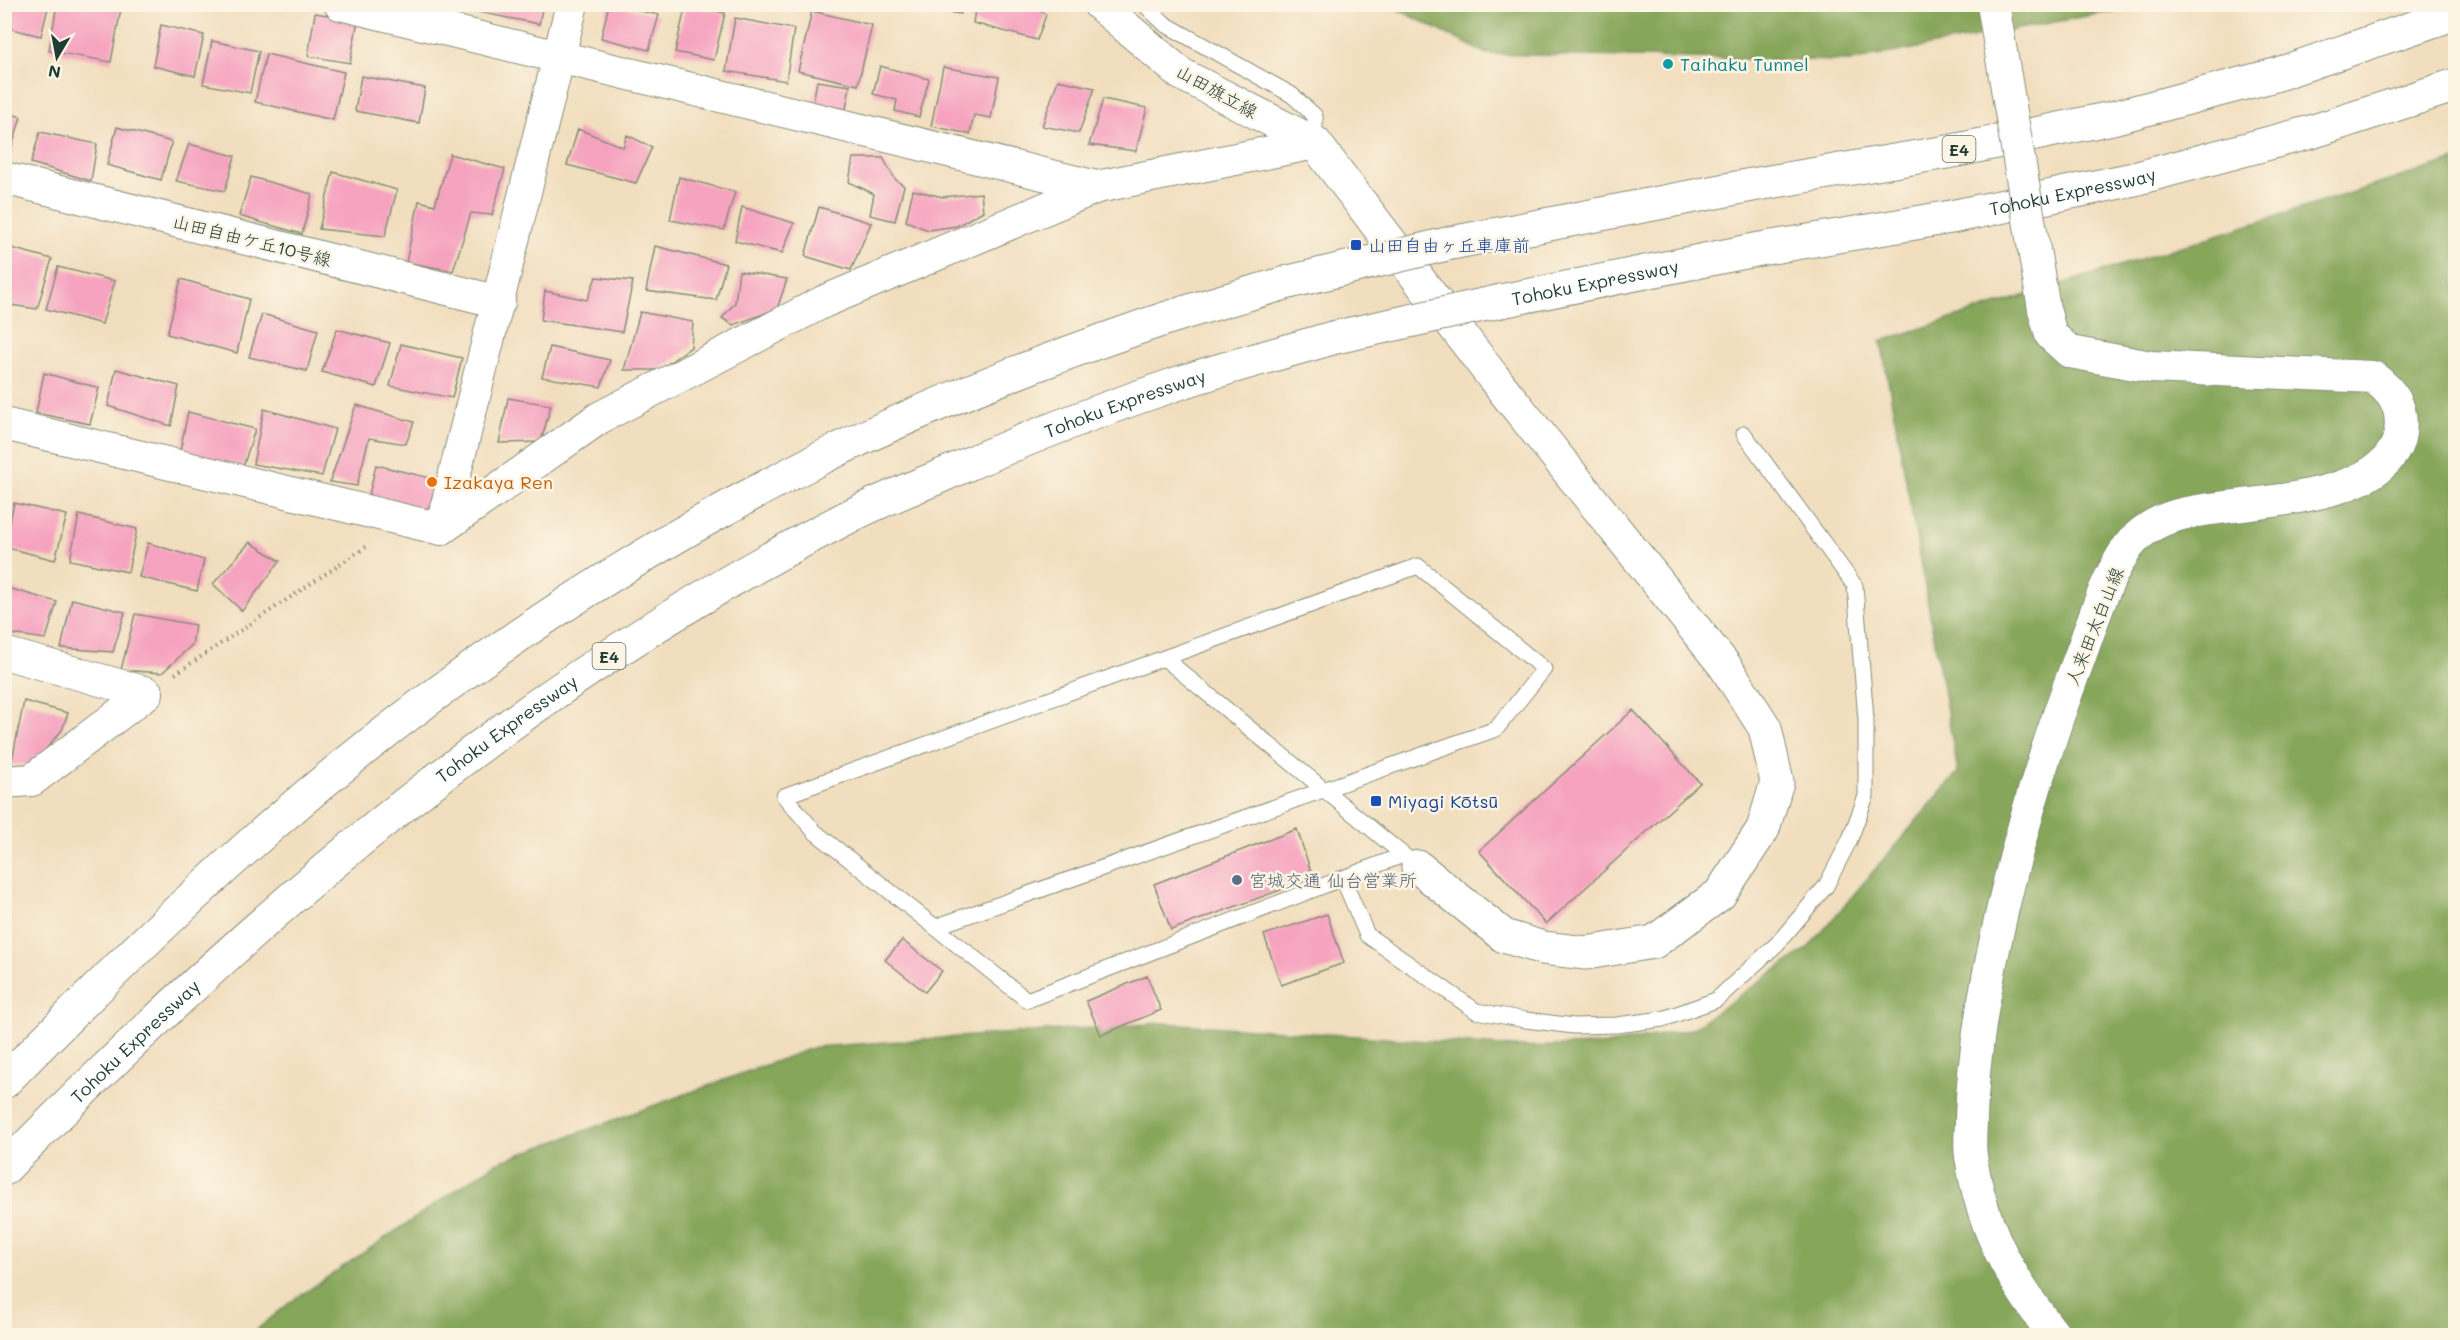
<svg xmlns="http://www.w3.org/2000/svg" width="2460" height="1340" viewBox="0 0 2460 1340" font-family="Mali,'Klee One',sans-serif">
	<rect width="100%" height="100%" fill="#fcf5e5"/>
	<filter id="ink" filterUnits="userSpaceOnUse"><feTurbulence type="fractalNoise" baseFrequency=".0167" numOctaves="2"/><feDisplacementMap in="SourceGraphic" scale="12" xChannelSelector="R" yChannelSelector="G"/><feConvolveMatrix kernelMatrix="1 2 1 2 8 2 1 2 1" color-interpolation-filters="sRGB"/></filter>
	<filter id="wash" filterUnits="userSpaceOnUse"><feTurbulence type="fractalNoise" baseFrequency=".008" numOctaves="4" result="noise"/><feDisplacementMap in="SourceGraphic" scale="24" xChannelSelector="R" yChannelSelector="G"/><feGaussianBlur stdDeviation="1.35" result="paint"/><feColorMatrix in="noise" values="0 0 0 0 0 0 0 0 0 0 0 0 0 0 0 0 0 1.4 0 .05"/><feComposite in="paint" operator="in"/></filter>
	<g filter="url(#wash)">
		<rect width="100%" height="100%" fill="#f1debe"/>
		<path fill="#86a65a" stroke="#527247" stroke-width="1.5" d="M1389,5H2145L1849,61L1487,54Z
			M2455,160V1335L249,1336L288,1304L496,1163L815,1047L1164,1023L1514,1047L1606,1045L1692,1029L1809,947L1958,772L1881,341Z"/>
		<g id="blocks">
			<path fill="#f6a3c0" d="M4,4H49L41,36L4,27Z
				M57,4H96L121,9L111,62L49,51Z
				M479,4H543L539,24L478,12Z
				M609,4L659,15L649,50L601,38Z
				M686,4L725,13L714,60L675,52Z
				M918,4H964L961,14L917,9Z
				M976,4H1035L1046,15L1037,40L973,23Z
				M812,11L872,25L858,85L798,71Z
				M315,13L358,20L350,63L308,56Z
				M735,18L794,29L786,81L726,71Z
				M161,25L204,35L195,76L153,66Z
				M212,41L259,51L250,93L203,84Z
				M266,54L344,72L333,120L255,102Z
				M880,66L929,79L919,117L895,111L897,100L873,94Z
				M943,67L999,77L991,118L974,115L970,134L931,126Z
				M361,76L425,88L419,123L355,111Z
				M1058,80L1095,88L1079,133L1042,126Z
				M817,81L850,86L846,109L813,103Z
				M1103,99L1147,108L1136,151L1089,145Z
				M4,111L21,117L9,156L4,155Z
				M117,127L172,142L161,180L107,165Z
				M578,129L623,147L627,135L652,147L636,183L567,165Z
				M40,132L97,144L91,181L31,163Z
				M189,144L235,156L225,191L176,181Z
				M450,154L505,169L492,215L471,213L453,271L406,262L419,201L435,205Z
				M853,158H883L895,179L904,186L895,221L870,215L874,194L849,182Z
				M333,172L397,190L385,236L319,229Z
				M251,177L312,194L302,234L239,216Z
				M679,177L735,192L724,230L670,220Z
				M913,190L943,197L981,193L983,211L957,226L928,230L906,221Z
				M742,207L794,223L782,253L735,241Z
				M819,207L871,223L851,270L805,256Z
				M4,246L52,259L37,309L4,304Z
				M655,246L726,264L716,300L646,291Z
				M58,267L115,281L102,324L46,309Z
				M739,271L787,279L777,309L733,325L722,318L735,303Z
				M596,277L633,281L622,332L541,320L545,291L587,300Z
				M181,279L249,299L237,353L167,334Z
				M640,312L693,322L691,347L659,370H624Z
				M262,314L318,330L307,371L249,357Z
				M337,329L390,343L376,387L322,372Z
				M401,344L462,358L452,398L390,386Z
				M550,347L610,360L601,387L542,377Z
				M116,369L179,386L171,426L108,406Z
				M44,373L99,388L90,424L36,413Z
				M508,398L551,405L541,442L499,443Z
				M356,405L414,422L406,444L369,438L357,486L330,482Z
				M264,409L335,429L322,476L253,464Z
				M188,412L255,429L243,467L180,451Z
				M376,465L438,480L427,513L368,499Z
				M14,503L67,515L55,560L4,547Z
				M79,515L137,529L128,572L70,560Z
				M250,542L280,561L242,611L213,584Z
				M148,543L204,560L197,591L139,577Z
				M4,587L57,602L46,639L4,633Z
				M72,599L125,612L113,652L61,648Z
				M135,614L195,625L192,645L162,673L121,670Z
				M24,701L68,713L62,730L33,764L11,765Z
				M1633,710L1700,783L1546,924L1479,851Z
				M1297,829L1313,878L1171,930L1154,884Z
				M1327,914L1344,963L1281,985L1264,935Z
				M902,940L942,971L925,992L885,960Z
				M1147,976L1161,1010L1101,1035L1086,1001Z"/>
		</g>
	</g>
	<g filter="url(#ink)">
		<use href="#blocks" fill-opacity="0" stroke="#888e79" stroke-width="1.5"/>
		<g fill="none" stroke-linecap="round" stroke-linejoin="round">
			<defs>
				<path id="lane" d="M1144,4L1165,24L1292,95L1315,116V143
					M1403,855L1027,1000L815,832L784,796L1164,658L1418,867
					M1343,879L1367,935L1476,1011L1526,1020L1574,1026L1617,1025L1663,1019L1716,1000L1777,944L1826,886L1850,839L1866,796V719L1855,586L1744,434
					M935,927L1496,729L1544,669L1418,566L1164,658"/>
				<path id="street" d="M340,4L1097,187
					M1099,4L1181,74L1315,143
					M1993,4L2000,46
					M4,178L499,302
					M2044,309L2051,335L2070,352L2151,367L2373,377C2393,392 2404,407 2400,433C2389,506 2233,500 2178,515C2159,520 2140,531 2128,547C2105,579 2093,622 2079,659C2036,772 2004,886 1983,1005C1977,1043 1972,1080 1971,1120C1971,1131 1969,1144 1971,1156C1981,1227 2011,1280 2055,1336
					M4,424L441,529L599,418L823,302L1097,187L1315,143
					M441,529L572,4
					M4,653L147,693L32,780L4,782"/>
				<path id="secondary" d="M1315,143L1493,377L1725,666L1765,728L1777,782L1763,829L1720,894L1654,942L1586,953L1543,948L1504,936L1418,867"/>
				<g id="highway">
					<path d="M1451,243L1752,185L1953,151L2112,118L2275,75L2456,13"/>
					<path id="s1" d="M1501,301L1760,249L1951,217L2134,179L2311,132L2456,85"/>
					<path d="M4,1082C92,992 182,903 277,821C442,678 627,556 821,458C922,408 1028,366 1135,329C1185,311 1238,297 1289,282"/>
					<path id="s2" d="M4,1169C259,911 528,678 854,514C880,501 907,490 934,479C1014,443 1096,411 1179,383C1230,366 1282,353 1332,338"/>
				</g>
			</defs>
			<use href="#lane" stroke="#888e79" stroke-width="17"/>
			<use href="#street" stroke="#888e79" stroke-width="34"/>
			<use href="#secondary" stroke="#888e79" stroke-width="35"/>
			<use href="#highway" stroke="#888e79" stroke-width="35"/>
			<path stroke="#888e79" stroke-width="4" stroke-dasharray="1.5 4.5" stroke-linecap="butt" d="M175,674L366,547"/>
			<use href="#lane" stroke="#fff" stroke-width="15"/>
			<use href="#street" stroke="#fff" stroke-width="32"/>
			<use href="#secondary" stroke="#fff" stroke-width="33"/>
			<use href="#highway" stroke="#fff" stroke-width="33"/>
			<defs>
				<path id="street-bridge" d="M2000,46L2044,309"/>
				<path id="highway-bridge" d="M1289,282L1451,243
					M1332,338L1501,301"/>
			</defs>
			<use href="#street-bridge" stroke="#888e79" stroke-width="34" stroke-linecap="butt"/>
			<use href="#highway-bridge" stroke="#888e79" stroke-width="35" stroke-linecap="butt"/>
			<use href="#street-bridge" stroke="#fff" stroke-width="32"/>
			<use href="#highway-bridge" stroke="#fff" stroke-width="33"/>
		</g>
	</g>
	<circle fill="#0f9aa8" stroke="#fcf5e5" stroke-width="2" cx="1668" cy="64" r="6"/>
	<g fill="#1a4fb4" stroke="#fcf5e5" stroke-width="2">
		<rect x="1350" y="239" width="12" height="12" rx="3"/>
		<rect x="1370" y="795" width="12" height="12" rx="3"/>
	</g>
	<circle fill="#e8710a" stroke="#fcf5e5" stroke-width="2" cx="432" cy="482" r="6"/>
	<circle fill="#5c6f8a" stroke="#fcf5e5" stroke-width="2" cx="1237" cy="880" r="6"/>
	<g text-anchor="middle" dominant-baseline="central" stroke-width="5" stroke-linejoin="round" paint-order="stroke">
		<g fill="#fcf5e5" stroke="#617469" stroke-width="1.5">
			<rect x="1942.5" y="136" width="33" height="26" rx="4.5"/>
			<rect x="592.5" y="643" width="33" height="26" rx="4.5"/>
		</g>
		<g font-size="16" font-weight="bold" fill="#1f3d34">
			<text x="1959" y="149">E4</text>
			<text x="609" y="656">E4</text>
		</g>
		<g font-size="18" fill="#0d838f" stroke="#fcf5e5" text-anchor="start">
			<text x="1680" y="64">Taihaku Tunnel</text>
		</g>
		<g font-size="18" fill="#1f3d34" stroke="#fcf5e5">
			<text transform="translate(1217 91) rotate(29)">山田旗立線</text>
			<text stroke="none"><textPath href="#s1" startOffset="582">Tohoku Expressway</textPath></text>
			<text transform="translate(252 240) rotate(14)">山田自由ケ丘10号線</text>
			<text stroke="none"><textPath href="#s1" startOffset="96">Tohoku Expressway</textPath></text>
			<text stroke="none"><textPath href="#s2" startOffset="1371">Tohoku Expressway</textPath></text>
			<text transform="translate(2094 626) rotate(-68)">人来田太白山線</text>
			<text stroke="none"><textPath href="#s2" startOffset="669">Tohoku Expressway</textPath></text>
			<text stroke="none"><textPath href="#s2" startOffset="183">Tohoku Expressway</textPath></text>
		</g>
		<g font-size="18" fill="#164399" stroke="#fcf5e5" text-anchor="start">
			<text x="1368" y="245">山田自由ヶ丘車庫前</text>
			<text x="1388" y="801">Miyagi Kōtsū</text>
		</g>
		<g font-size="18" fill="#c56008" stroke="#fcf5e5" text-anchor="start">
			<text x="444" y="482">Izakaya Ren</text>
		</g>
		<g font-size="18" fill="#4e5e75" stroke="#fcf5e5" text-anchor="start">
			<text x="1249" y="880">宮城交通 仙台営業所</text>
		</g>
	</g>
	<rect width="2460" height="1340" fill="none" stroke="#fcf5e5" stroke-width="24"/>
	<g transform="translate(57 57) rotate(190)" stroke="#fcf5e5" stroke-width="4.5" paint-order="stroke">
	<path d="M0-4.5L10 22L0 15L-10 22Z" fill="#1f3d34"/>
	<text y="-9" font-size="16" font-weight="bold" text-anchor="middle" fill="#1f3d34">N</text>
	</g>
</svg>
